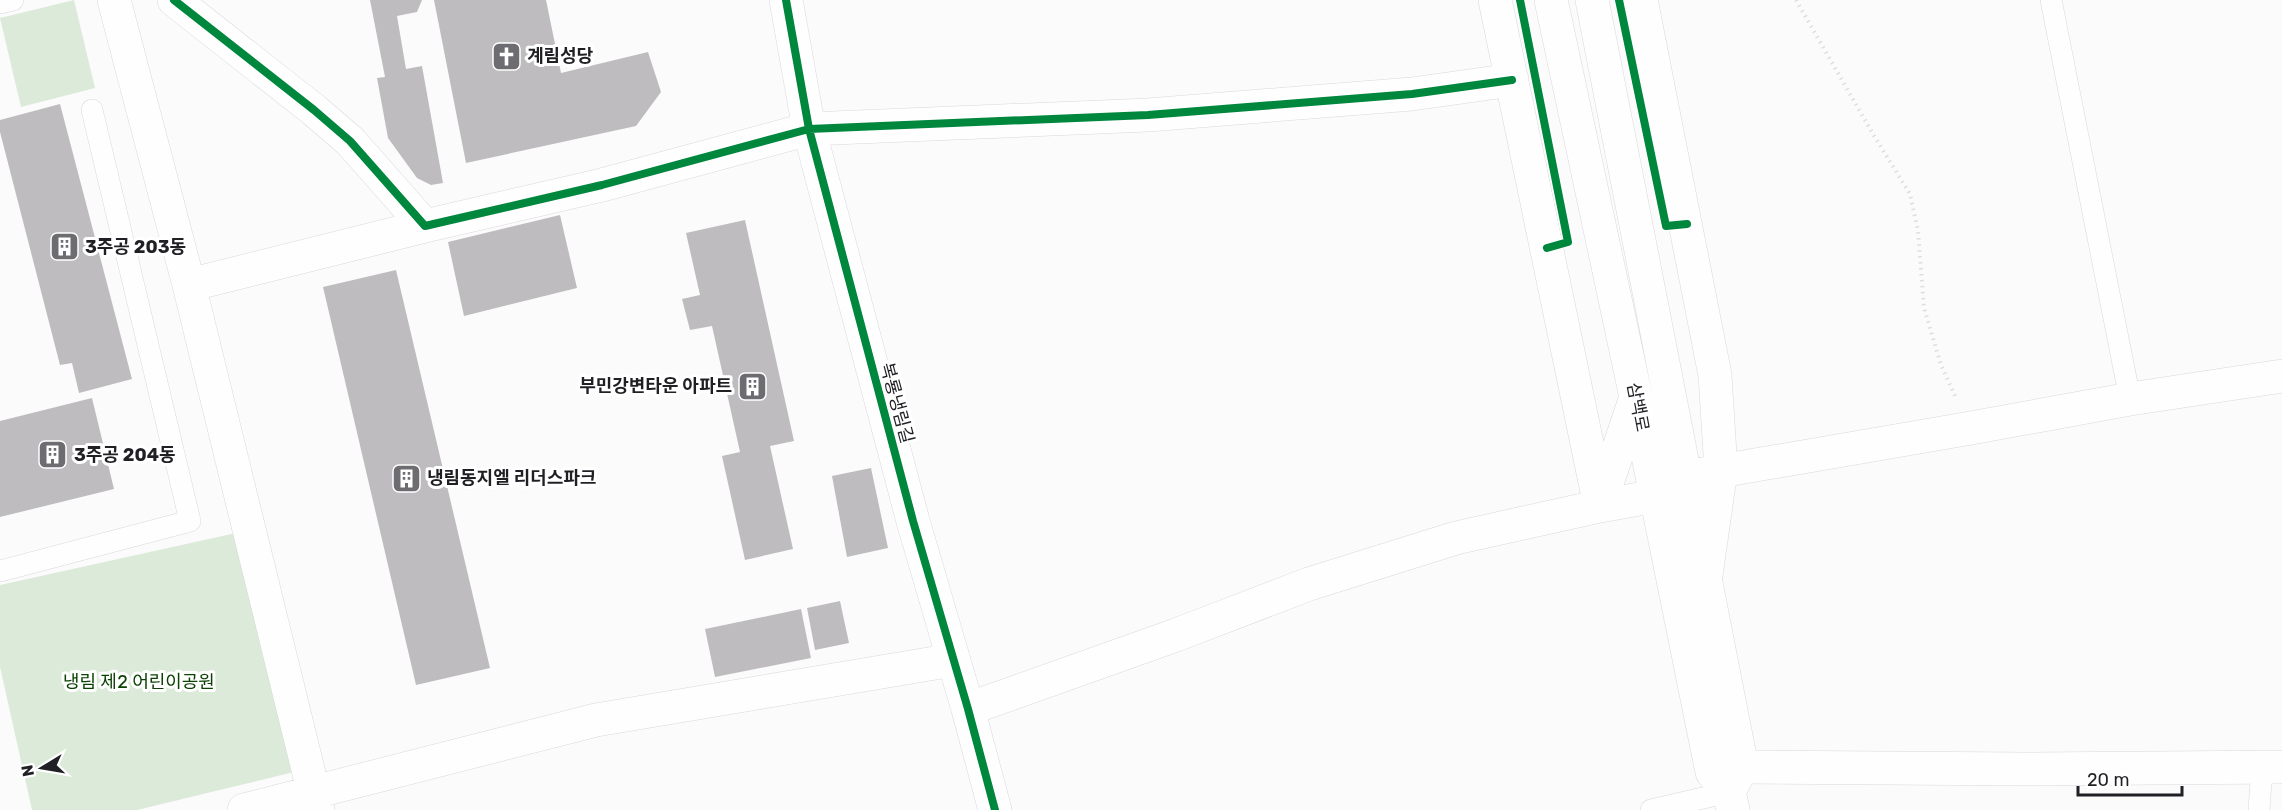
<svg xmlns="http://www.w3.org/2000/svg" width="2282" height="810" viewBox="0 0 2282 810" font-family="Rubik,'Noto Sans KR',sans-serif">
	<rect width="100%" height="100%" fill="#fbfbfc"/>
	<path fill="#dcead9" d="M74,0L95,88L21,107L0,18Z
		M236,533L294,772L137,810H32L0,667V585Z"/>
	<path fill="#bebcbf" d="M370,0H422L417,12L397,16L406,69L422,66L443,183L431,185L417,178L388,138L377,78L385,77Z
		M434,0H546L561,73L648,52L661,92L636,126L466,163Z
		M60,104L132,379L79,393L72,363L60,365L0,132V120Z
		M560,215L577,288L464,316L448,242Z
		M745,220L794,441L770,446L793,549L745,560L722,456L740,452L712,326L690,330L682,299L700,295L686,233Z
		M396,270L490,668L416,685L323,287Z
		M92,398L114,489L0,517V421Z
		M871,468L888,548L847,557L832,476Z
		M840,601L849,643L815,650L807,608Z
		M801,609L811,658L715,677L705,629Z"/>
	<g fill="none" stroke-linecap="round" stroke-linejoin="round">
		<defs>
			<path id="service" d="M2051,0L2130,399
				M0,3L13,0
				M0,571L190,521L92,110
				M1651,810L1729,792
				M2259,810L2262,767"/>
			<path id="minor" d="M114,0L189,285L318,810
				M174,0L314,110L350,141L425,226L602,185L809,129L1148,115L1412,94L1512,80
				M786,0L809,129L913,521L968,709L995,810
				M1495,0L1600,506
				M1641,0L1715,375L1721,470L1706,575
				M189,285L425,226
				M1600,504L1636,397
				M968,709L1176,635L1309,584L1456,538L1600,506L1656,496
				M1742,767L2026,769L2282,767
				M244,810L596,720L953,660"/>
			<path id="tertiary" d="M1551,0L1636,397L1712,772L1729,792L1733,810
				M1592,0L1742,767L1729,792
				M1686,477L1971,428L2130,399L2282,376"/>
		</defs>
		<use href="#service" stroke="#d9d8db" stroke-width="22"/>
		<use href="#minor" stroke="#d9d8db" stroke-width="34"/>
		<use href="#tertiary" stroke="#d9d8db" stroke-width="34"/>
		<path stroke="#dededf" stroke-width="4" stroke-dasharray="1.5 4.5" stroke-linecap="butt" d="M1796,0L1873,134L1910,194L1918,231L1924,308L1941,365L1956,398"/>
		<use href="#service" stroke="#fefeff" stroke-width="21"/>
		<use href="#minor" stroke="#fefeff" stroke-width="33"/>
		<use href="#tertiary" stroke="#fefeff" stroke-width="33"/>
		<defs>
			<path id="cycleway" d="M174,0L314,110L350,141L425,226L602,185L809,129L1148,115L1412,94L1512,80
				M786,0L809,129L913,521L968,709L995,810
				M1520,0L1568,242L1547,248
				M1619,0L1666,226L1687,224"/>
		</defs>
		<use href="#cycleway" stroke="#fff" stroke-width="11"/>
		<use href="#cycleway" stroke="#00873e" stroke-width="8"/>
	</g>
	<defs>
		<symbol id="church-square" viewBox="-11 -11 22 22"><rect x="-9" y="-9" width="18" height="18" rx="4" fill="#6d6c70" stroke="#fff"/><path d="M-1.2-6h2.4v3.5h3.3v2.4h-3.3V6h-2.4V-.1h-3.3v-2.4h3.3Z" fill="#fff"/></symbol>
		<symbol id="building-square" viewBox="-11 -11 22 22"><rect x="-9" y="-9" width="18" height="18" rx="4" fill="#6d6c70" stroke="#fff"/><path d="M-4-6H4V6H1V3H-1V6H-4ZM-2.5-4.3h1.7v1.8h-1.7ZM.8-4.3h1.7v1.8H.8ZM-2.5-1h1.7V.8h-1.7ZM.8-1h1.7V.8H.8Z" fill="#fff"/></symbol>
	</defs>
	<g fill-rule="evenodd">
		<use href="#church-square" x="490" y="40" width="33" height="33"/>
		<use href="#building-square" x="48" y="230" width="33" height="33"/>
		<use href="#building-square" x="736" y="370" width="33" height="33"/>
		<use href="#building-square" x="36" y="438" width="33" height="33"/>
		<use href="#building-square" x="390" y="462" width="33" height="33"/>
	</g>
	<g text-anchor="middle" dominant-baseline="central" stroke-width="6" stroke-linejoin="round" paint-order="stroke">
		<g font-size="18" font-weight="bold" fill="#201f24" stroke="#fff" text-anchor="start">
			<text x="527" y="56">계림성당</text>
			<text x="85" y="247">3주공 203동</text>
			<text x="732" y="386" text-anchor="end">부민강변타운 아파트</text>
			<text x="74" y="455">3주공 204동</text>
			<text x="427" y="478">냉림동지엘 리더스파크</text>
		</g>
		<g font-size="18" fill="#201f24" stroke="#fff">
			<text transform="translate(897 403) rotate(75)">복룡냉림길</text>
			<text transform="translate(1638 407) rotate(79)">삼백로</text>
		</g>
		<g font-size="18" fill="#0b4203" stroke="#fff">
			<text x="139" y="682">냉림 제2 어린이공원</text>
		</g>
	</g>
	<g transform="translate(42 768) rotate(259)" stroke="#ffffff" stroke-width="4.5" paint-order="stroke">
	<path d="M0-4.5L10 22L0 15L-10 22Z" fill="#201f24"/>
	<text y="-9" font-size="16" font-weight="bold" text-anchor="middle" fill="#201f24">N</text>
	</g>
	<path d="M2078 786v9h104v-9" fill="none" stroke="#201f24" stroke-width="3"/>
	<text x="2087" y="786" font-size="18" fill="#201f24" stroke="#ffffff" stroke-width="4.5" paint-order="stroke">20 m</text>
</svg>
